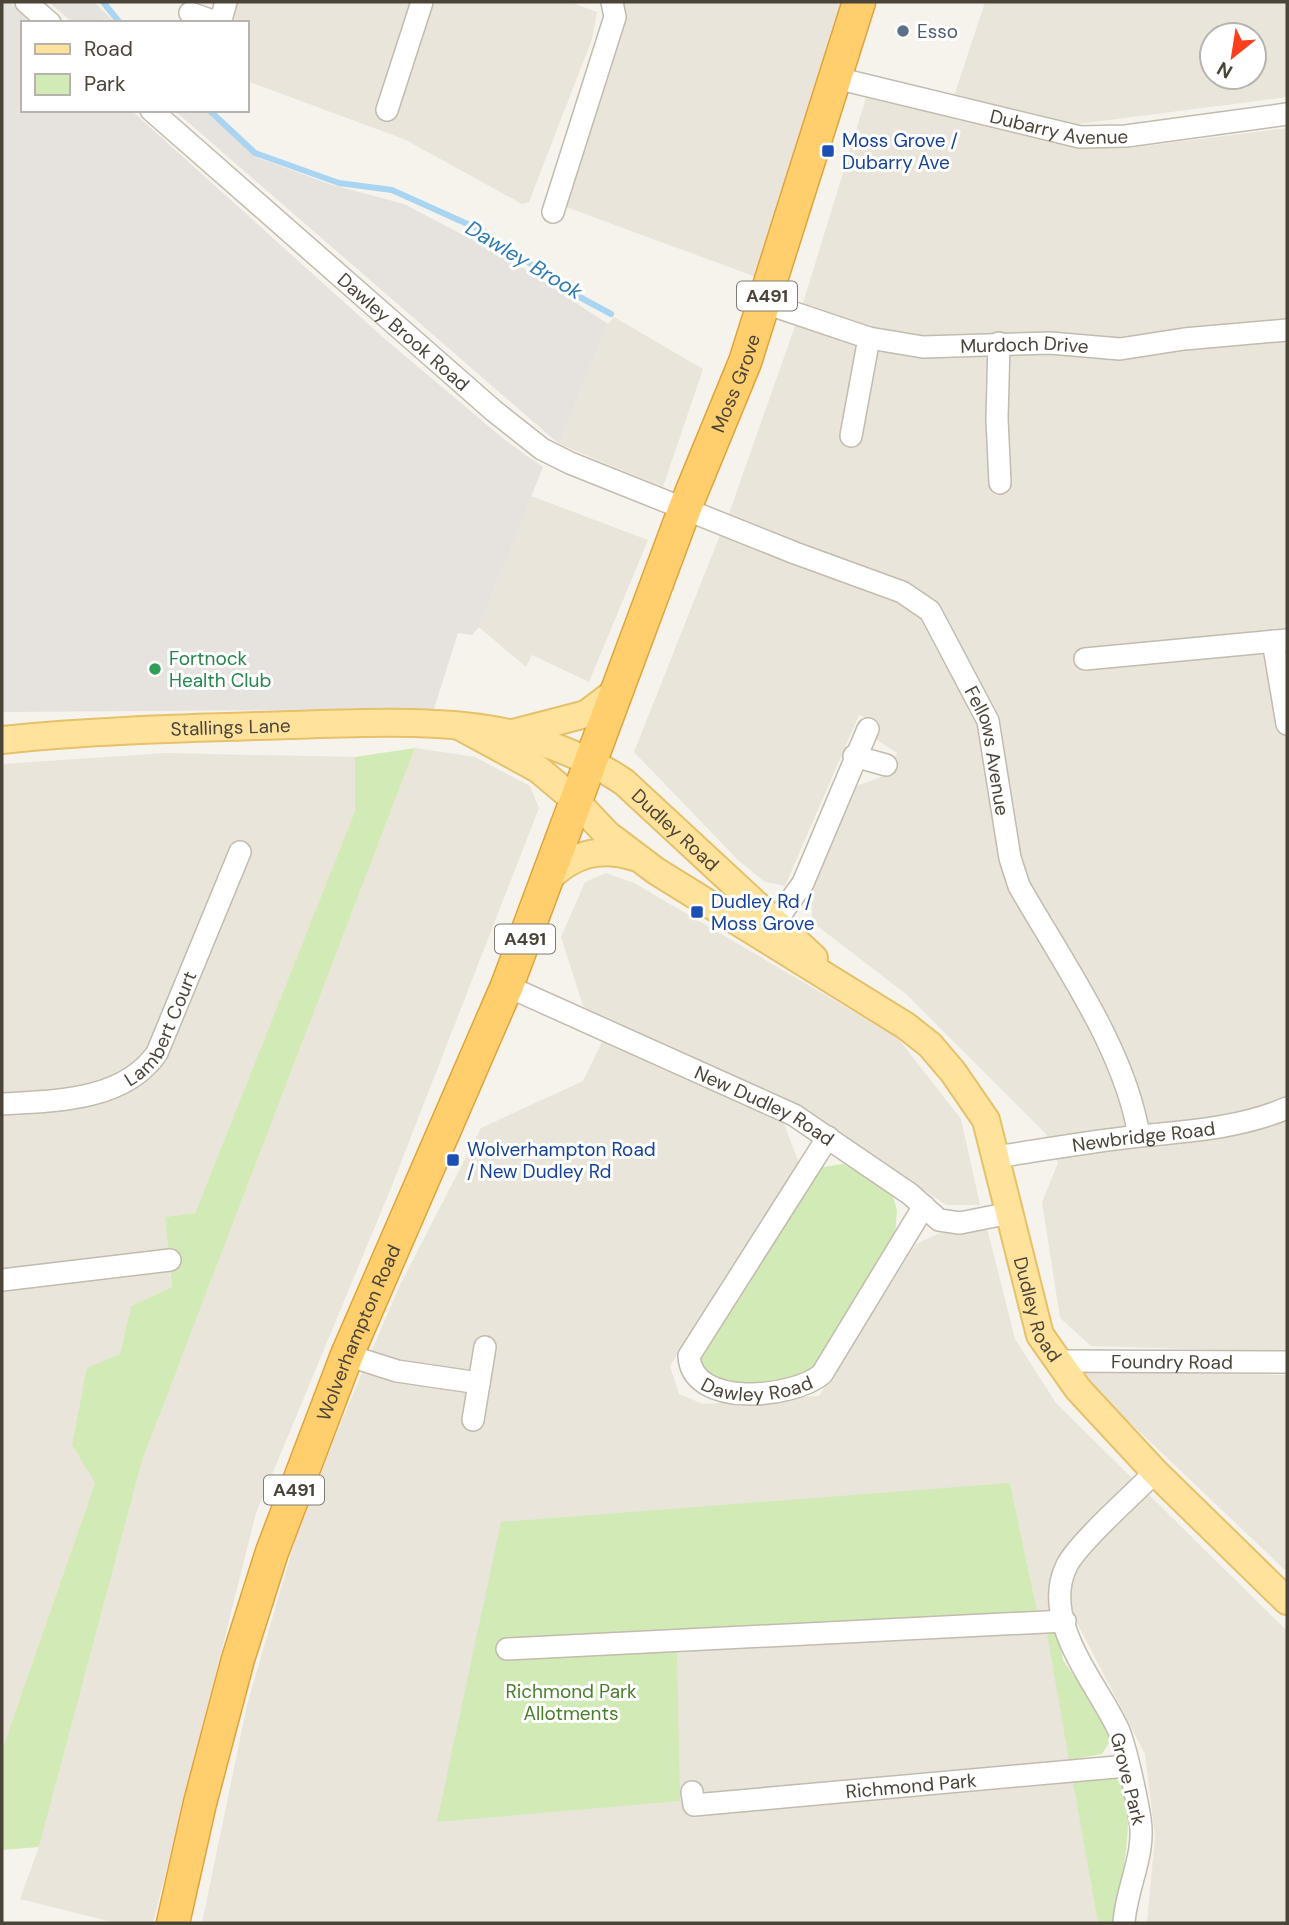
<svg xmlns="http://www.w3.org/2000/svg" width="1289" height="1925" viewBox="0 0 1289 1925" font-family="'DM Sans',sans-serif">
	<rect width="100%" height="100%" fill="#f6f3ec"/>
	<path fill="#eae5da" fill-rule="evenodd" d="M232,2H570L597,12L592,39L529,202L522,204L406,140L247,81V23H224Z
		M622,2H841L756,277L566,207L625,25Z
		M985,2H1287V97L1078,124L954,96ZM1212,35H1254V77H1212Z
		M866,98L1083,147L1129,148L1287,128V1352L1091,1346L1060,1318L1042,1202L1058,1163L1046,1134L906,994L812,922V888L856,786L884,776L897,753L877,740L879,723L859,715L785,886L765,882L738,860L634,752L732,505L803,303Z
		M614,317L703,369L663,487L559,444L608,324Z
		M531,496L648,540L589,682L532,655L526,667L479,627Z
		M415,748L475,757L530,786L539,808L391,1188L256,1513L153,1923H116L20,1899L39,1847L142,1461Z
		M166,753L355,757V811L195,1213L165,1217L172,1287L131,1306L120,1354L72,1445L95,1483L2,1750V764Z
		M606,873L634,883L897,1037L961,1119L980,1205H946L793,1102L584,1009L561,937L585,882Z
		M602,1042L784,1124L799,1163L670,1366L679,1394L703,1404L819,1396L916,1244L940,1233L987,1228L1015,1339L1056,1403L1287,1631V1923H1147L1155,1837L1145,1754L1075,1619L1047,1628L1098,1923H202L247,1705L296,1537L333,1441L399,1287L481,1128L583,1081ZM1010,1483L1038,1615L676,1652Z
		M1083,1371L1287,1375V1572L1081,1376Z"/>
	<path fill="#e6e2dd" d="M2,2H9L34,23H23V110H131L386,340L505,440L543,467L479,627L472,635L458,633L434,709L2,712Z
		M49,2H94L116,23H73Z
		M174,110H207L256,157L329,184L404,204L511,260L608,324L559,444Z"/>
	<path fill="#d2eab5" d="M415,748L142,1461L39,1847L2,1850V1750L95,1483L72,1445L87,1368L120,1354L131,1306L172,1287L165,1217L195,1213L355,811V757Z
		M843,1164L869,1174L892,1194L897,1210L895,1235L808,1375L733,1386L702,1376L699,1356L817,1168Z
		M1010,1483L1038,1615L677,1652L680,1801L437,1822L501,1522Z
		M1057,1625L1063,1660L1109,1728L1110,1741L1102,1754L1069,1760L1046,1628Z
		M1072,1776C1084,1777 1105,1774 1116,1779C1143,1794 1116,1896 1118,1923H1098Z"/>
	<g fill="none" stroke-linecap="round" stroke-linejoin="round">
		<path stroke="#a9d4f2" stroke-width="6" d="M103,2L120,23
			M209,110L255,153L339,183L392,190L483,231L576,295L611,314"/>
		<defs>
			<g id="minor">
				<path d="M26,2L50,23"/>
				<path d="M190,13L219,23"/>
				<path d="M220,23L226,2"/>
				<path id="s1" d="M836,78L1080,137L1126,136L1287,114"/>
				<path id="s2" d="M151,110L494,411L542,449L570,463L795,553L902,592L930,611L988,721L1010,858L1019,886C1063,963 1125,1049 1139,1136"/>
				<path d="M387,110L422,2"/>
				<path d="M553,212L615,17L612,2"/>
				<path id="s3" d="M765,303L869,338L923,347L1050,343L1120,349L1184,339L1287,330"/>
				<path d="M999,343L997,419L1000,483"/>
				<path d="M851,436L869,338"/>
				<path d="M1273,641L1287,724"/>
				<path d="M1085,659L1287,640"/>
				<path d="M854,756L886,765"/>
				<path d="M776,921L803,883L868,729"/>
				<path id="s4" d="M507,986L794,1115L910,1194L939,1220L960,1223L1010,1213"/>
				<path id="s5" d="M2,1104C55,1101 124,1101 157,1053L240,852"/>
				<path id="s6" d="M828,1137L689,1356C692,1409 794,1398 822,1374L924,1206"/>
				<path id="s7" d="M996,1157C1043,1150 1092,1141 1140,1136C1190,1131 1240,1128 1287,1108"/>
				<path d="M2,1280L170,1260"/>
				<path d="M347,1355L397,1371L479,1383"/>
				<path id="s8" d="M1056,1361L1287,1362"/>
				<path d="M473,1420L485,1347"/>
				<path d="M507,1649L1065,1621"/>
				<path id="s9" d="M692,1792L694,1805L1127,1766"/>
				<path d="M1124,1923C1126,1888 1146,1855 1140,1819C1137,1799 1126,1748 1119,1731C1098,1684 1039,1621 1067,1565C1079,1542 1135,1493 1155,1472"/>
			</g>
			<g id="major">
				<path id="s10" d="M461,727L538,769L575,800L607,834L656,871L906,1026L930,1045L953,1072L986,1120L1040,1335L1078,1389L1155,1472L1287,1601"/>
				<path d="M513,733L586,714L619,689"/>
				<path id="s11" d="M2,740C97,730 193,728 289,725C354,723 450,718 512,734C553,744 590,759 624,782L814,958"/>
				<path d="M547,880C572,854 600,846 634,857"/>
			</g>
			<g id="highway">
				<path id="s12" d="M173,1923L200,1803L238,1659L272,1552L347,1355L507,986L685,508L745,362L859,2"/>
			</g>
		</defs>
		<use href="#minor" stroke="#c2bbae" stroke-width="24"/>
		<use href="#major" stroke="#e6c16a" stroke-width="30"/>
		<use href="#highway" stroke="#e0a43c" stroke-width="35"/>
		<use href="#minor" stroke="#fff" stroke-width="21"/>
		<use href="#major" stroke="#ffe39c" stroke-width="26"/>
		<use href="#highway" stroke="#ffcf6e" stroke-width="32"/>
	</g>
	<circle fill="#5c6f8a" stroke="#fff" stroke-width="2.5" cx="903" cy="31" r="7"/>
	<g fill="#1a4fb4" stroke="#fff" stroke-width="2.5">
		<rect x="821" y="144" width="14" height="14" rx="3.5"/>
		<rect x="690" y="905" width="14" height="14" rx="3.5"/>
		<rect x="446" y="1153" width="14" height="14" rx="3.5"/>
	</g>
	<circle fill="#2e9e5b" stroke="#fff" stroke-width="2.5" cx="155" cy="669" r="7"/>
	<g text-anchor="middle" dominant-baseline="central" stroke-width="6" stroke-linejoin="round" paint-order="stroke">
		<g fill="#fff" stroke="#817c74" stroke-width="2">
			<rect x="737" y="281.5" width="60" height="29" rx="5"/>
			<rect x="495" y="924.5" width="60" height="29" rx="5"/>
			<rect x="264" y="1475.5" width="60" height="29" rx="5"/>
		</g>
		<g font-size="18" font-weight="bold" fill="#4b4439">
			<text x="767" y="296">A491</text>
			<text x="525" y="939">A491</text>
			<text x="294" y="1490">A491</text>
		</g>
		<g font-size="19" fill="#4e5e75" stroke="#fff" text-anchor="start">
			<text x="917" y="31">Esso</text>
		</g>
		<g font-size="19" fill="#4b4439" stroke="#fff">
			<text stroke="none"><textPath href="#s1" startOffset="229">Dubarry Avenue</textPath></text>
			<text stroke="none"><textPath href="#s2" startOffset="336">Dawley Brook Road</textPath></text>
			<text stroke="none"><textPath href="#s3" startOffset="266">Murdoch Drive</textPath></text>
			<text stroke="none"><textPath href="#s12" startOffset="1642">Moss Grove</textPath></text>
			<text stroke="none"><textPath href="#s11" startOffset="229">Stallings Lane</textPath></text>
			<text stroke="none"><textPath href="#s2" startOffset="1092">Fellows Avenue</textPath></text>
			<text stroke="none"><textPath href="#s11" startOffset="704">Dudley Road</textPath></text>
			<text stroke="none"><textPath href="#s5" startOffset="192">Lambert Court</textPath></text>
			<text stroke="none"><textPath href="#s4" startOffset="284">New Dudley Road</textPath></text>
			<text stroke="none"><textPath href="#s7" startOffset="149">Newbridge Road</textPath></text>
			<text stroke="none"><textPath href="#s10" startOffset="859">Dudley Road</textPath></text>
			<text stroke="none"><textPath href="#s12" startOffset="620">Wolverhampton Road</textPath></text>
			<text stroke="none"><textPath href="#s8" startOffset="116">Foundry Road</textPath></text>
			<text stroke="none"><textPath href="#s6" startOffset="346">Dawley Road</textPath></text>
			<text transform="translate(1128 1779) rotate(76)">Grove Park</text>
			<text stroke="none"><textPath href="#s9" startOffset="231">Richmond Park</textPath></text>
		</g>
		<g font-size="19" fill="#164399" stroke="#fff" text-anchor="start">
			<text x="842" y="140">Moss Grove /<tspan x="842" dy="22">Dubarry Ave</tspan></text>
			<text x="711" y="901">Dudley Rd /<tspan x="711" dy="22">Moss Grove</tspan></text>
			<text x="467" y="1149">Wolverhampton Road<tspan x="467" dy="22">/ New Dudley Rd</tspan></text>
		</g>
		<g font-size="19" fill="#27864d" stroke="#fff" text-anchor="start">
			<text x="169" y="658">Fortnock<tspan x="169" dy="22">Health Club</tspan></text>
		</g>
		<g font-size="19" fill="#4a7f2a" stroke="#fff">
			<text x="571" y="1691">Richmond Park<tspan x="571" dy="22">Allotments</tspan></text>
		</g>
		<g font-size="21" font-style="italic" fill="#2e7ab2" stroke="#fff">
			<text transform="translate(524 260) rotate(31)">Dawley Brook</text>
		</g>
	</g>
	<rect width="1289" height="1925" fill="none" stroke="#4b4439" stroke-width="7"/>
	<rect x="21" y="21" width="228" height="91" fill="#ffffff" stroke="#b7b4b0" stroke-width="2"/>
	<rect x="35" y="44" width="35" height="10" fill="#ffe39c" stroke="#b7b4b0" stroke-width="2"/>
	<text x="84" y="56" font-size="21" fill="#4b4439">Road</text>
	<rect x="35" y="74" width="35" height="21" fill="#d2eab5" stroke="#b7b4b0" stroke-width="2"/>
	<text x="84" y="91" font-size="21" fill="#4b4439">Park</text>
	<g transform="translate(1233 56) rotate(210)"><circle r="33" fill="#ffffff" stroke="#b7b4b0" stroke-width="2"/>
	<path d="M0-5L12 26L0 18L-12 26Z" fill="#fc3f1d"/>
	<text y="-10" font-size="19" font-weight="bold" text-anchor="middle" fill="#4b4439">N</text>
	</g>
</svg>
